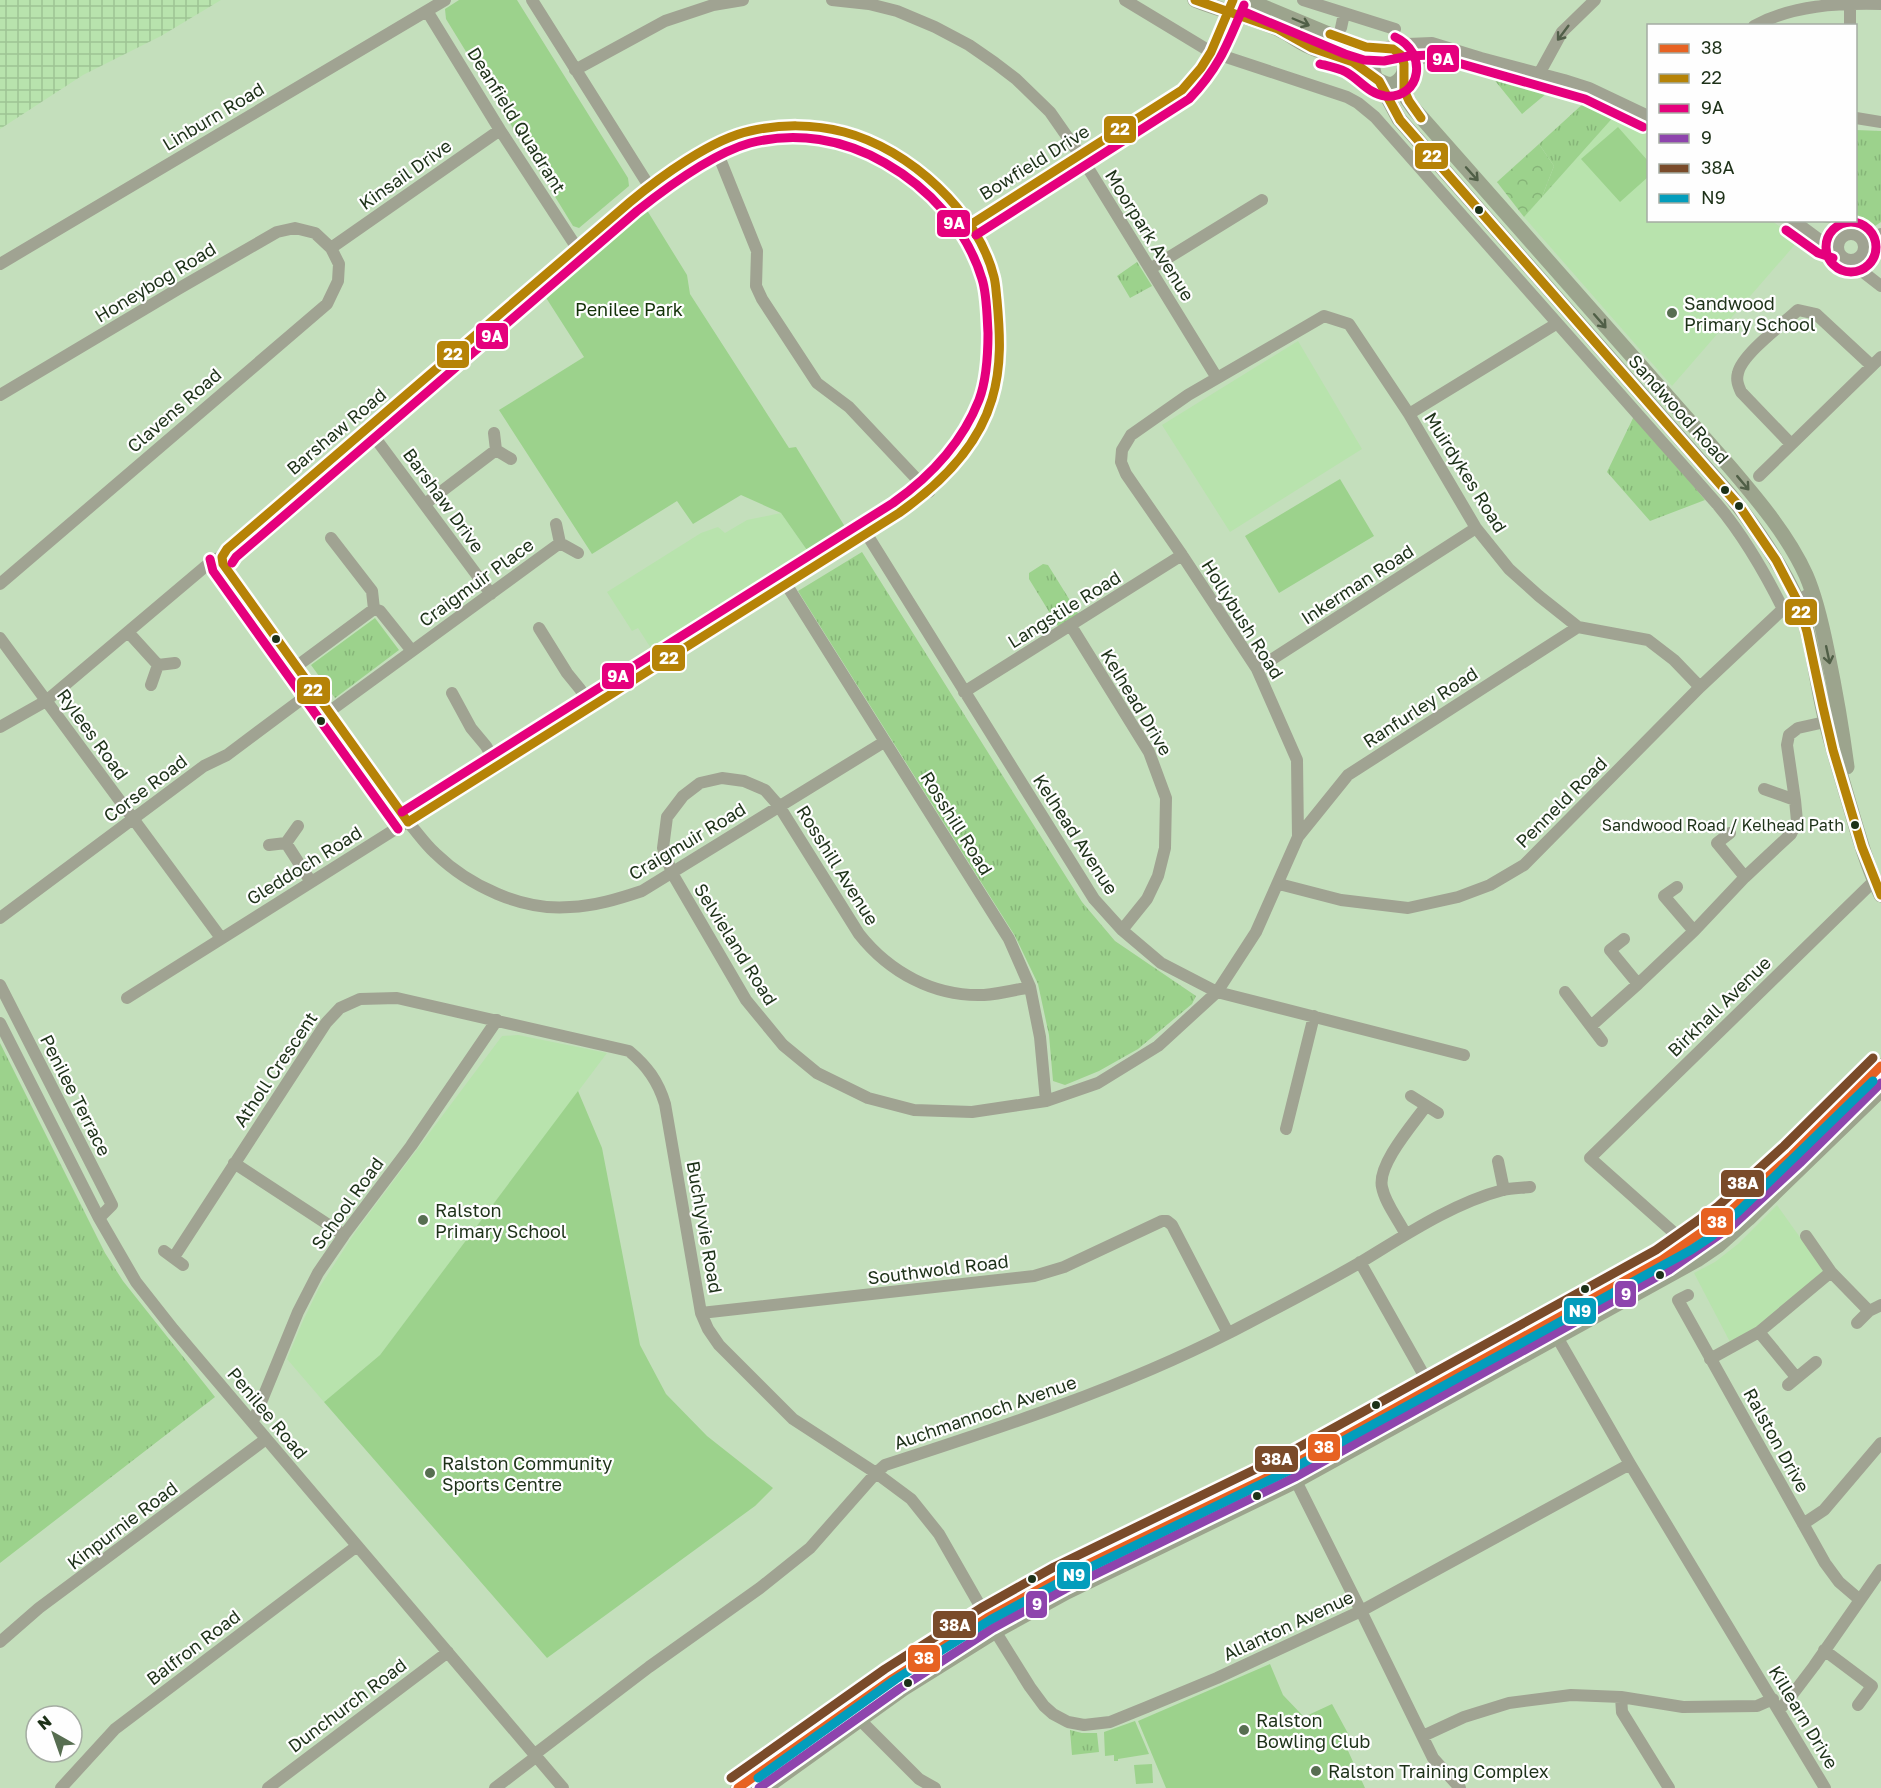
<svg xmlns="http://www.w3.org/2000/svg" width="1881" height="1788" viewBox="0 0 1881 1788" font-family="'Golos Text',sans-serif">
	<defs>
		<pattern id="industrial-grid" width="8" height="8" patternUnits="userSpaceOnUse" patternTransform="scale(1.5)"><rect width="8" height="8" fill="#b8e3ad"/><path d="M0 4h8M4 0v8" fill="none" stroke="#9ec394"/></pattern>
		<pattern id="grass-tufts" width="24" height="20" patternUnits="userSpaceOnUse" patternTransform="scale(1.5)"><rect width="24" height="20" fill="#9cd28c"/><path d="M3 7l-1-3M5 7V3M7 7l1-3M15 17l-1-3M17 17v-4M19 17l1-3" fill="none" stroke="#86b578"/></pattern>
		<pattern id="forest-crowns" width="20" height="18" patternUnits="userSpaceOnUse" patternTransform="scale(1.5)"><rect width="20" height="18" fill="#9cd28c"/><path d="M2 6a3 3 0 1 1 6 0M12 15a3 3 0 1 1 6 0" fill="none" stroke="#86b578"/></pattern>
	</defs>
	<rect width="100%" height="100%" fill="#c4dfbc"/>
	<path fill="#b8e3ad" d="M1617,113L1648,132V220L1772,221L1799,240L1672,386L1524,217Z
		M1298,341L1362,449L1230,532L1162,425Z
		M781,513L809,553L695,628L654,653L638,628L632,631L607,592L701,533L718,527L725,533L747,520Z
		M518,1035L607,1053L380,1355L324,1402L287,1359L302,1323L319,1288L356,1231L502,1036Z
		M1777,1205L1824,1271L1757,1327L1730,1342L1694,1273L1715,1262L1738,1244Z"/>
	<path fill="url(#industrial-grid)" d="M0,0H221L161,36L83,75L0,129Z"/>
	<path fill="url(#grass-tufts)" d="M1488,72L1552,89L1522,114Z
		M1586,101L1617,113L1542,197L1554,166L1539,144Z
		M1856,130L1881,131V222L1869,230L1817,221L1856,220Z
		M1137,262L1152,286L1130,298L1117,276Z
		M1635,414L1705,500L1650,521L1607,472Z
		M862,552L1082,902L1115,941L1196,996L1192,1004L1138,1049L1099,1071L1065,1085L1053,1081L1049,1035L1038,984L1015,936L798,591Z
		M1043,564L1048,565L1079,615L1059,628L1029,579V573Z
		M375,618L399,650L335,698L311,665Z
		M0,1043L105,1253L123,1281L215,1397L0,1563Z
		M1070,1730L1082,1733H1097L1099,1752L1072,1755Z"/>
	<path fill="url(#forest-crowns)" d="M1539,144L1554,166L1542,197L1524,217L1497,182Z"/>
	<path fill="#9cd28c" d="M459,0H517L628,178L629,186L579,228L573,226L446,19L445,9Z
		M1618,127L1648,161V177L1620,202L1581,159Z
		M645,207L687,275L690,294L789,448L796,447L847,530L809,553L781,513L741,495L693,524L677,501L592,554L499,410L584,357L543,293Z
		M1340,479L1374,536L1279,593L1245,536Z
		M578,1091L602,1148L640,1345L666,1394L707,1436L773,1488L755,1506L547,1658L324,1402L380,1355Z
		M1270,1664L1283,1695L1304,1717L1332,1704L1351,1739L1344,1742L1365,1788H1166L1138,1721Z
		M1135,1721L1149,1754L1118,1759V1761H1114V1755L1105,1756L1104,1732Z
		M1152,1764L1153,1783L1136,1784L1134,1765Z"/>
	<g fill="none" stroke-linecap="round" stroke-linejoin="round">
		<path stroke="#a0a392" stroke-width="12" d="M532,0L649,186
			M832,0L869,4L897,11L935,27L969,45L995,63L1016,79L1050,112L1080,155L1217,378
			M1125,0L1211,52L1347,97L1358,103L1375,117L1717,504C1744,536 1764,571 1783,609
			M1303,0L1395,29
			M1850,0V26
			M427,11L500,130L577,248
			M1754,26C1793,5 1838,3 1881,4
			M1341,28L1344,14
			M1390,48L1408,44L1432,43L1481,58L1564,80L1589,88L1648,116
			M575,70L665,21L713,5L743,0
			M1404,71L1426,55L1451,50
			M1539,74L1562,32L1595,0
			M1856,118L1881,122
			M714,144L757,251L756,286L762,299L817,383L849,407L929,492
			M1793,220L1824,243L1837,247
			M970,225L1182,90L1201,68L1211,52L1233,0
			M1838 247a13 13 0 1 1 26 0a13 13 0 1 1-26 0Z
			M1852,234V220
			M1864,247L1881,234
			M331,248L500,130
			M1856,260L1863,272L1881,286
			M0,264L445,0
			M1150,269L1262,200
			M0,395L178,289L277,232L295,228L315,233L331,248L339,264L338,281L327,304L0,584
			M1409,414L1556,324
			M367,427L491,594
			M494,433L496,450L511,459
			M1791,444L1741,392C1738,385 1736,380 1738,373C1742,354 1783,324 1798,310L1816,314L1872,366
			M1759,476L1881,357
			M425,504L496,450
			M556,524L560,543L578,553
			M866,533L1094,899L1122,930L1161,963L1217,992L1464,1055
			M331,538L372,591L374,609
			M222,557L223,564L408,822C417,832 425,844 435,853C469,886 522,911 570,907C595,906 618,899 642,891L884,742
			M786,584L1009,939L1030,987L1040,1037L1046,1101
			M374,609L380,611L412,651
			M1071,626L1149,752L1166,798L1165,848L1158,876L1147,899L1122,930
			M539,628L567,673L580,689L591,706
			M128,632L158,665
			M0,638L221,938
			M297,666L374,609
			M1257,669L1476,528
			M151,685L158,665L175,663
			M964,692L1182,555
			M452,693L471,728L486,746L497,765
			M330,711L560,543
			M0,727L46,701L213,560L222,557L227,549C322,465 418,385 514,303C558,265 601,224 647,188C659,179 672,171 685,163C705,150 725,137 749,131C782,124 825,123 858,136C920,160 975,212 994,276C996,284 996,294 997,302C1002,335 1001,367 992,399C988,411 981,423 975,434C947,483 914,505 866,533L127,998
			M1764,789L1795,800
			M1730,833L1717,843L1745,877
			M1298,837L1348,775L1578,627
			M286,843L311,882
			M269,845L286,843L298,826
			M1279,884L1341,900L1408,908L1458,897L1490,885L1524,865L1700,687L1781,611L1812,592
			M1677,887L1664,896L1694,931
			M0,918L204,766L227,755L314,690
			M1624,939L1610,950L1638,984L1694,931L1745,877L1791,834L1797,821L1795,800L1787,745L1789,735L1798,728L1834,720
			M0,985L112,1205L99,1218
			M1030,987C1015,990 999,994 984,995C934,997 889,972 859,934L779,806L765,790L744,781L722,778L700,783L683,796L667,817L663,848L672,873L746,1000L783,1045L817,1073L868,1098L914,1110L972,1112L1046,1101L1098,1083L1158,1046L1217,992L1256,932L1298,837L1297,760L1257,669L1182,555L1126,474L1121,462L1122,450L1131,435L1188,395L1324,316L1349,324L1409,414L1476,528L1509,569L1539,596L1578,627L1648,640L1674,660L1700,687
			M1565,992L1602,1041
			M0,1023L99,1218L136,1282L173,1329L563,1788
			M1591,1026L1638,984
			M1411,1096L1438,1113
			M1286,1129L1314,1016
			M1498,1161L1504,1190
			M234,1163L344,1235
			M1672,1231L1590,1158L1874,881
			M1405,1233C1398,1219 1385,1203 1382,1187C1377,1165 1413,1124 1426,1106
			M1806,1236L1831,1272
			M164,1251L183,1265
			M174,1257L326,1023L340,1008L360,999L397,998L629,1051C647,1066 658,1081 665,1104L701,1313L708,1329L719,1345L793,1419L876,1473L911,1499L939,1534L987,1618L1030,1687L1044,1706L1053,1714L1068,1722L1084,1725L1110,1722L1147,1707L1217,1678L1361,1611L1630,1464
			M1360,1262L1439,1402
			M1688,1295L1678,1300L1825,1563L1839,1582L1860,1600
			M701,1313L1034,1276L1064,1267L1162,1221H1167L1172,1225L1228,1333
			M1857,1323L1869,1311L1881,1305
			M1553,1330L1630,1464L1825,1788
			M1759,1332L1796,1377
			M1710,1359L1759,1332L1831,1272L1869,1311
			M1788,1385L1816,1362
			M251,1421L255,1417L298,1312L318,1273L344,1235L411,1146L497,1020
			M1289,1467L1361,1611L1433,1758L1460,1788
			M1803,1524L1824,1510L1881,1443
			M0,1642L39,1608L266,1439
			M1824,1650L1872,1686L1858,1705
			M1621,1697L1622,1712L1669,1788
			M1779,1710L1789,1699L1814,1666L1881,1570
			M854,1714L919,1779L935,1788
			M1423,1736L1464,1717L1509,1703L1571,1695L1621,1697L1683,1707L1757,1706L1773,1699
			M535,1754L649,1667L760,1588L810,1548L876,1473L885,1465C1002,1427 1119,1389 1229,1333C1273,1310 1318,1287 1361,1262C1404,1236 1453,1203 1503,1190C1511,1188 1521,1188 1530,1187
			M61,1788L115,1729L357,1546
			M268,1788L448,1652
			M495,1788L537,1756"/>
		<path stroke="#9ca48d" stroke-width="15" d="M1195,0C1222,11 1251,17 1278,29C1289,34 1299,42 1310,47C1321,52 1333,55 1345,59C1358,64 1380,87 1393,84C1407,79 1409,57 1396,50C1385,44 1376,55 1372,64L1375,78
			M1247,0L1350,43L1367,48L1384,49
			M1402,78L1407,99L1414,109L1729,466C1757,499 1788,535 1806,575C1816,598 1822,625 1827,650C1835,689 1842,728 1847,767
			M1379,81L1399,119L1730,495C1756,528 1781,563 1798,602C1813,641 1816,682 1826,722C1832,747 1840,772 1847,796C1857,830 1866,864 1881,895
			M738,1788L892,1679L987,1618L1059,1578L1289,1467L1662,1260L1725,1216L1792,1155L1881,1066
			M765,1788L903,1689L996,1631L1067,1592L1296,1481L1697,1260L1719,1245L1748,1219L1881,1090"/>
		<defs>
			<path id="bus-1" d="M738,1788L892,1679L987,1618L1059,1578L1289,1467L1662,1260L1725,1216L1792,1155L1881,1066"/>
			<path id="bus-2" d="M1195,0L1278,29L1312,48L1353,62L1379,81L1400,120L1740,507L1776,560L1798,602L1807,632L1823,707L1833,750L1862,847L1881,895
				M1330,34L1366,47L1393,49L1401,55L1404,64V90L1409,101L1421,118
				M970,225L1182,90L1201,68L1211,52L1233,0
				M222,557L227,549L263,518L630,202C660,177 712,139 750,131C780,124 814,124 844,132C909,149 978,212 994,277C996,285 996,292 997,300C1000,333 1002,366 992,399C978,447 939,485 899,513L408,822
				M222,557L223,564L408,822"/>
			<path id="bus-3" d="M1242,11L1345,54L1364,60L1384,61L1409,56L1430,55L1585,99L1643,127
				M1320,64C1328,66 1338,68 1346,72C1359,79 1369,94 1385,96C1422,99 1428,52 1395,37
				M1826 247a25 25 0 1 1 50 0a25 25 0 1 1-50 0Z
				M1786,230L1818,253L1833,258
				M976,235L1189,99C1219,68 1228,43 1244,5
				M210,559L213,571L398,829
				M232,563L236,557L271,527L637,211C666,188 714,153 750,143C796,131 844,139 885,163C929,188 967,229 982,279C987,294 987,317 988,333C988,355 987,379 979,400C962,443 931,476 893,503L402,812"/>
			<path id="bus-4" d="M759,1788L899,1689L993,1628L1065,1589L1295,1477L1669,1270L1733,1225L1800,1163L1881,1083"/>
			<path id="bus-5" d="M731,1778L885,1669L981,1608L1054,1567L1283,1456L1656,1250L1717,1207L1784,1146L1873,1058"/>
			<path id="bus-6" d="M758,1778L896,1679L990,1620L1062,1581L1290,1470L1691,1250L1712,1236L1740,1210L1873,1081"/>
		</defs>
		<use href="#bus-1" stroke="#fefefe" stroke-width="14"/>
		<use href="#bus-2" stroke="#fefefe" stroke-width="14"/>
		<use href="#bus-3" stroke="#fefefe" stroke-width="14"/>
		<use href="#bus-4" stroke="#fefefe" stroke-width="14"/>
		<use href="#bus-5" stroke="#fefefe" stroke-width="14"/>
		<use href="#bus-6" stroke="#fefefe" stroke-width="14"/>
		<use href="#bus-1" stroke="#e76222" stroke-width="9"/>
		<use href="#bus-2" stroke="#b68307" stroke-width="9"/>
		<use href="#bus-3" stroke="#e5007d" stroke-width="9"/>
		<use href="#bus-4" stroke="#8e44ad" stroke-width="9"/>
		<use href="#bus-5" stroke="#7a4b2a" stroke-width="9"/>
		<use href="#bus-6" stroke="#039dbc" stroke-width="9"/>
	</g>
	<defs><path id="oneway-shaft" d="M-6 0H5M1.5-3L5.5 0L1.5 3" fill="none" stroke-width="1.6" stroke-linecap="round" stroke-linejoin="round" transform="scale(1.5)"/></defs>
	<g stroke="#505f47">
		<use href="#oneway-shaft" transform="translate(1301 22) rotate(23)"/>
		<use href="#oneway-shaft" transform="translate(1472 174) rotate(48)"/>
		<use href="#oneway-shaft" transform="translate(1600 321) rotate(49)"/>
		<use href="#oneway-shaft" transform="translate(1743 483) rotate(50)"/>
		<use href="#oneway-shaft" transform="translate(1828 655) rotate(78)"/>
	</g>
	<use stroke="#515f49" href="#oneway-shaft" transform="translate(1563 33) rotate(127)"/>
	<g fill="#1d3118" stroke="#fefefe" stroke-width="2">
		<circle cx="1479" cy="210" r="5"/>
		<circle cx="1725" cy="490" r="5"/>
		<circle cx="1739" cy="506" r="5"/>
		<circle cx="276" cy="639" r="5"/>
		<circle cx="321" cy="721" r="5"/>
		<circle cx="1855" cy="825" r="5"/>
		<circle cx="1660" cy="1275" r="5"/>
		<circle cx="1585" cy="1289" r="5"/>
		<circle cx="1376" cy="1405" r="5"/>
		<circle cx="1257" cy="1496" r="5"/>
		<circle cx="1032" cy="1579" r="5"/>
		<circle cx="908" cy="1683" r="5"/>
	</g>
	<g fill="#576e51" stroke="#fefefe" stroke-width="2">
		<circle cx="1672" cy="313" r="6"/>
		<circle cx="423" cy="1220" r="6"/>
		<circle cx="430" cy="1473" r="6"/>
		<circle cx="1244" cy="1730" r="6"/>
		<circle cx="1316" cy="1771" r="6"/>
	</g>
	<g text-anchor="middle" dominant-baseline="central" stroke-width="4.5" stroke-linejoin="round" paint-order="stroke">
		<g font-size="16" fill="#1d3118" stroke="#fefefe" text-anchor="end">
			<text x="1844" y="825">Sandwood Road / Kelhead Path</text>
		</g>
		<g font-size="18" fill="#1d3118" stroke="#fefefe">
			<text transform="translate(213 116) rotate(-31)">Linburn Road</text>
			<text transform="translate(517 120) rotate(58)">Deanfield Quadrant</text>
			<text transform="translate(1034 162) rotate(-32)">Bowfield Drive</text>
			<text transform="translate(405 174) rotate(-35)">Kinsail Drive</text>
			<text transform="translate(1150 235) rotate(58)">Moorpark Avenue</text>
			<text transform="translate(155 282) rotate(-31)">Honeybog Road</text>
			<text transform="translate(1679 409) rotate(48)">Sandwood Road</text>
			<text transform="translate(174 410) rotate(-41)">Clavens Road</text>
			<text transform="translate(336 431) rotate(-40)">Barshaw Road</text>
			<text transform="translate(1466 472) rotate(58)">Muirdykes Road</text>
			<text transform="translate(444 500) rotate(54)">Barshaw Drive</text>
			<text transform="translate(476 582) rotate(-36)">Craigmuir Place</text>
			<text transform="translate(1357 584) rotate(-33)">Inkerman Road</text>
			<text transform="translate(1064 609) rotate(-32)">Langstile Road</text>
			<text transform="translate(1243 619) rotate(58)">Hollybush Road</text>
			<text transform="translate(1137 702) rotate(59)">Kelhead Drive</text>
			<text transform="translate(1420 707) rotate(-33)">Ranfurley Road</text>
			<text transform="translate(93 734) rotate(54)">Rylees Road</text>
			<text transform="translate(145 788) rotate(-37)">Corse Road</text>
			<text transform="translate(1561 802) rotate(-45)">Penneld Road</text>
			<text transform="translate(957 823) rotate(58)">Rosshill Road</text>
			<text transform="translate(1076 834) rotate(57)">Kelhead Avenue</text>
			<text transform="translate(687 841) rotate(-31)">Craigmuir Road</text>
			<text transform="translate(304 865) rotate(-32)">Gleddoch Road</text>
			<text transform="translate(838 865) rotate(58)">Rosshill Avenue</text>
			<text transform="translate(736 944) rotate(58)">Selvieland Road</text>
			<text transform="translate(1719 1006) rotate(-44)">Birkhall Avenue</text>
			<text transform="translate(275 1069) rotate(-56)">Atholl Crescent</text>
			<text transform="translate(76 1095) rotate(63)">Penilee Terrace</text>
			<text transform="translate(347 1203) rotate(-54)">School Road</text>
			<text transform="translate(705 1227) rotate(80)">Buchlyvie Road</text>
			<text transform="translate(938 1269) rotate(-7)">Southwold Road</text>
			<text transform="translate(985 1412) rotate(-19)">Auchmannoch Avenue</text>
			<text transform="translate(268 1413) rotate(50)">Penilee Road</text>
			<text transform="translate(1777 1440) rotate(61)">Ralston Drive</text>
			<text transform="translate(122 1525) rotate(-37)">Kinpurnie Road</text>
			<text transform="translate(1288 1625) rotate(-25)">Allanton Avenue</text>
			<text transform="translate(193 1647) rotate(-37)">Balfron Road</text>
			<text transform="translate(347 1705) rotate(-37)">Dunchurch Road</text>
			<text transform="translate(1804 1717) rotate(59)">Killearn Drive</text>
		</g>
		<g font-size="18" fill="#1d3118" stroke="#fefefe" text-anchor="start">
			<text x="1684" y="303">Sandwood<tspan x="1684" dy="21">Primary School</tspan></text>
			<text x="435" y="1210">Ralston<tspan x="435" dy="21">Primary School</tspan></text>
			<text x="442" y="1463">Ralston Community<tspan x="442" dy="21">Sports Centre</tspan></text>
			<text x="1256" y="1720">Ralston<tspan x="1256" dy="21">Bowling Club</tspan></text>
			<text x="1328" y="1771">Ralston Training Complex</text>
		</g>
		<g font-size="18" fill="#133208" stroke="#fefefe">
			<text x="629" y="309">Penilee Park</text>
		</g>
	</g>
	<g stroke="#fefefe" stroke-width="2">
		<rect x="1426" y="44" width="34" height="29" rx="6" fill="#e5007d"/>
		<rect x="1103" y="115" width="34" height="29" rx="6" fill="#b68307"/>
		<rect x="1414" y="142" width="35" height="28" rx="6" fill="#b68307"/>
		<rect x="936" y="209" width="35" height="29" rx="6" fill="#e5007d"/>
		<rect x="475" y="322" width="34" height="28" rx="6" fill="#e5007d"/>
		<rect x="436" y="340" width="34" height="29" rx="6" fill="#b68307"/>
		<rect x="1784" y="598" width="34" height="28" rx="6" fill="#b68307"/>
		<rect x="651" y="644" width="35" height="28" rx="6" fill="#b68307"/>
		<rect x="601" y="662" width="34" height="28" rx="6" fill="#e5007d"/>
		<rect x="296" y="676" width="35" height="29" rx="6" fill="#b68307"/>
		<rect x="1720" y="1169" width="45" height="29" rx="6" fill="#7a4b2a"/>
		<rect x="1700" y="1207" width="34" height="29" rx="6" fill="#e76222"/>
		<rect x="1614" y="1280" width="23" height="28" rx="6" fill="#8e44ad"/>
		<rect x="1563" y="1297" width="34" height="28" rx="6" fill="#039dbc"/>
		<rect x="1307" y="1433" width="34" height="29" rx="6" fill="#e76222"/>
		<rect x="1254" y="1445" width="45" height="28" rx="6" fill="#7a4b2a"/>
		<rect x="1056" y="1561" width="35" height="29" rx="6" fill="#039dbc"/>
		<rect x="1025" y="1590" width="23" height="29" rx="6" fill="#8e44ad"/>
		<rect x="932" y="1610" width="45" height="29" rx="6" fill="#7a4b2a"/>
		<rect x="907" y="1644" width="34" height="29" rx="6" fill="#e76222"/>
	</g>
	<g font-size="16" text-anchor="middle" font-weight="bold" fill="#fff">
		<text x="1443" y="65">9A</text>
		<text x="1120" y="135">22</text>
		<text x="1432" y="162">22</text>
		<text x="954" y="229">9A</text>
		<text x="492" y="342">9A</text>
		<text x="453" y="360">22</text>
		<text x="1801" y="618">22</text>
		<text x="669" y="664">22</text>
		<text x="618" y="682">9A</text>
		<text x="313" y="696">22</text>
		<text x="1743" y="1189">38A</text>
		<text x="1717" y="1228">38</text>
		<text x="1626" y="1300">9</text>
		<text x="1580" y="1317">N9</text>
		<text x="1324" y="1453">38</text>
		<text x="1277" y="1465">38A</text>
		<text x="1074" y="1581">N9</text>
		<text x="1037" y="1610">9</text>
		<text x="955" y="1631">38A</text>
		<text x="924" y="1664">38</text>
	</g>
	<rect x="1647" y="24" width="210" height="198" fill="#fefefe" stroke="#a4aca2" stroke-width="1.5"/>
	<rect x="1659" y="44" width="30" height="9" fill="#e76222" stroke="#a4aca2" stroke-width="1.5"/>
	<text x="1701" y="54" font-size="18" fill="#1d3118">38</text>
	<rect x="1659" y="74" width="30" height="9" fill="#b68307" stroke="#a4aca2" stroke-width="1.5"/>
	<text x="1701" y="84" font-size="18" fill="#1d3118">22</text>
	<rect x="1659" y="104" width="30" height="9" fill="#e5007d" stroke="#a4aca2" stroke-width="1.5"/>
	<text x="1701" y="114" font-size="18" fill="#1d3118">9A</text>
	<rect x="1659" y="134" width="30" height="9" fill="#8e44ad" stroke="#a4aca2" stroke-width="1.5"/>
	<text x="1701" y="144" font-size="18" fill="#1d3118">9</text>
	<rect x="1659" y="164" width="30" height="9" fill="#7a4b2a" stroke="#a4aca2" stroke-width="1.5"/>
	<text x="1701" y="174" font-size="18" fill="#1d3118">38A</text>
	<rect x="1659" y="194" width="30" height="9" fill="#039dbc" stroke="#a4aca2" stroke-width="1.5"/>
	<text x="1701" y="204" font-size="18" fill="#1d3118">N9</text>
	<g transform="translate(54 1734) rotate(320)"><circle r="28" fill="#fefefe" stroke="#a4aca2" stroke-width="1.5"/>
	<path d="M0-4.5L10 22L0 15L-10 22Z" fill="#576e51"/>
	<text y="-9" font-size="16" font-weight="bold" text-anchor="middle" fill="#1d3118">N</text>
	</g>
</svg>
